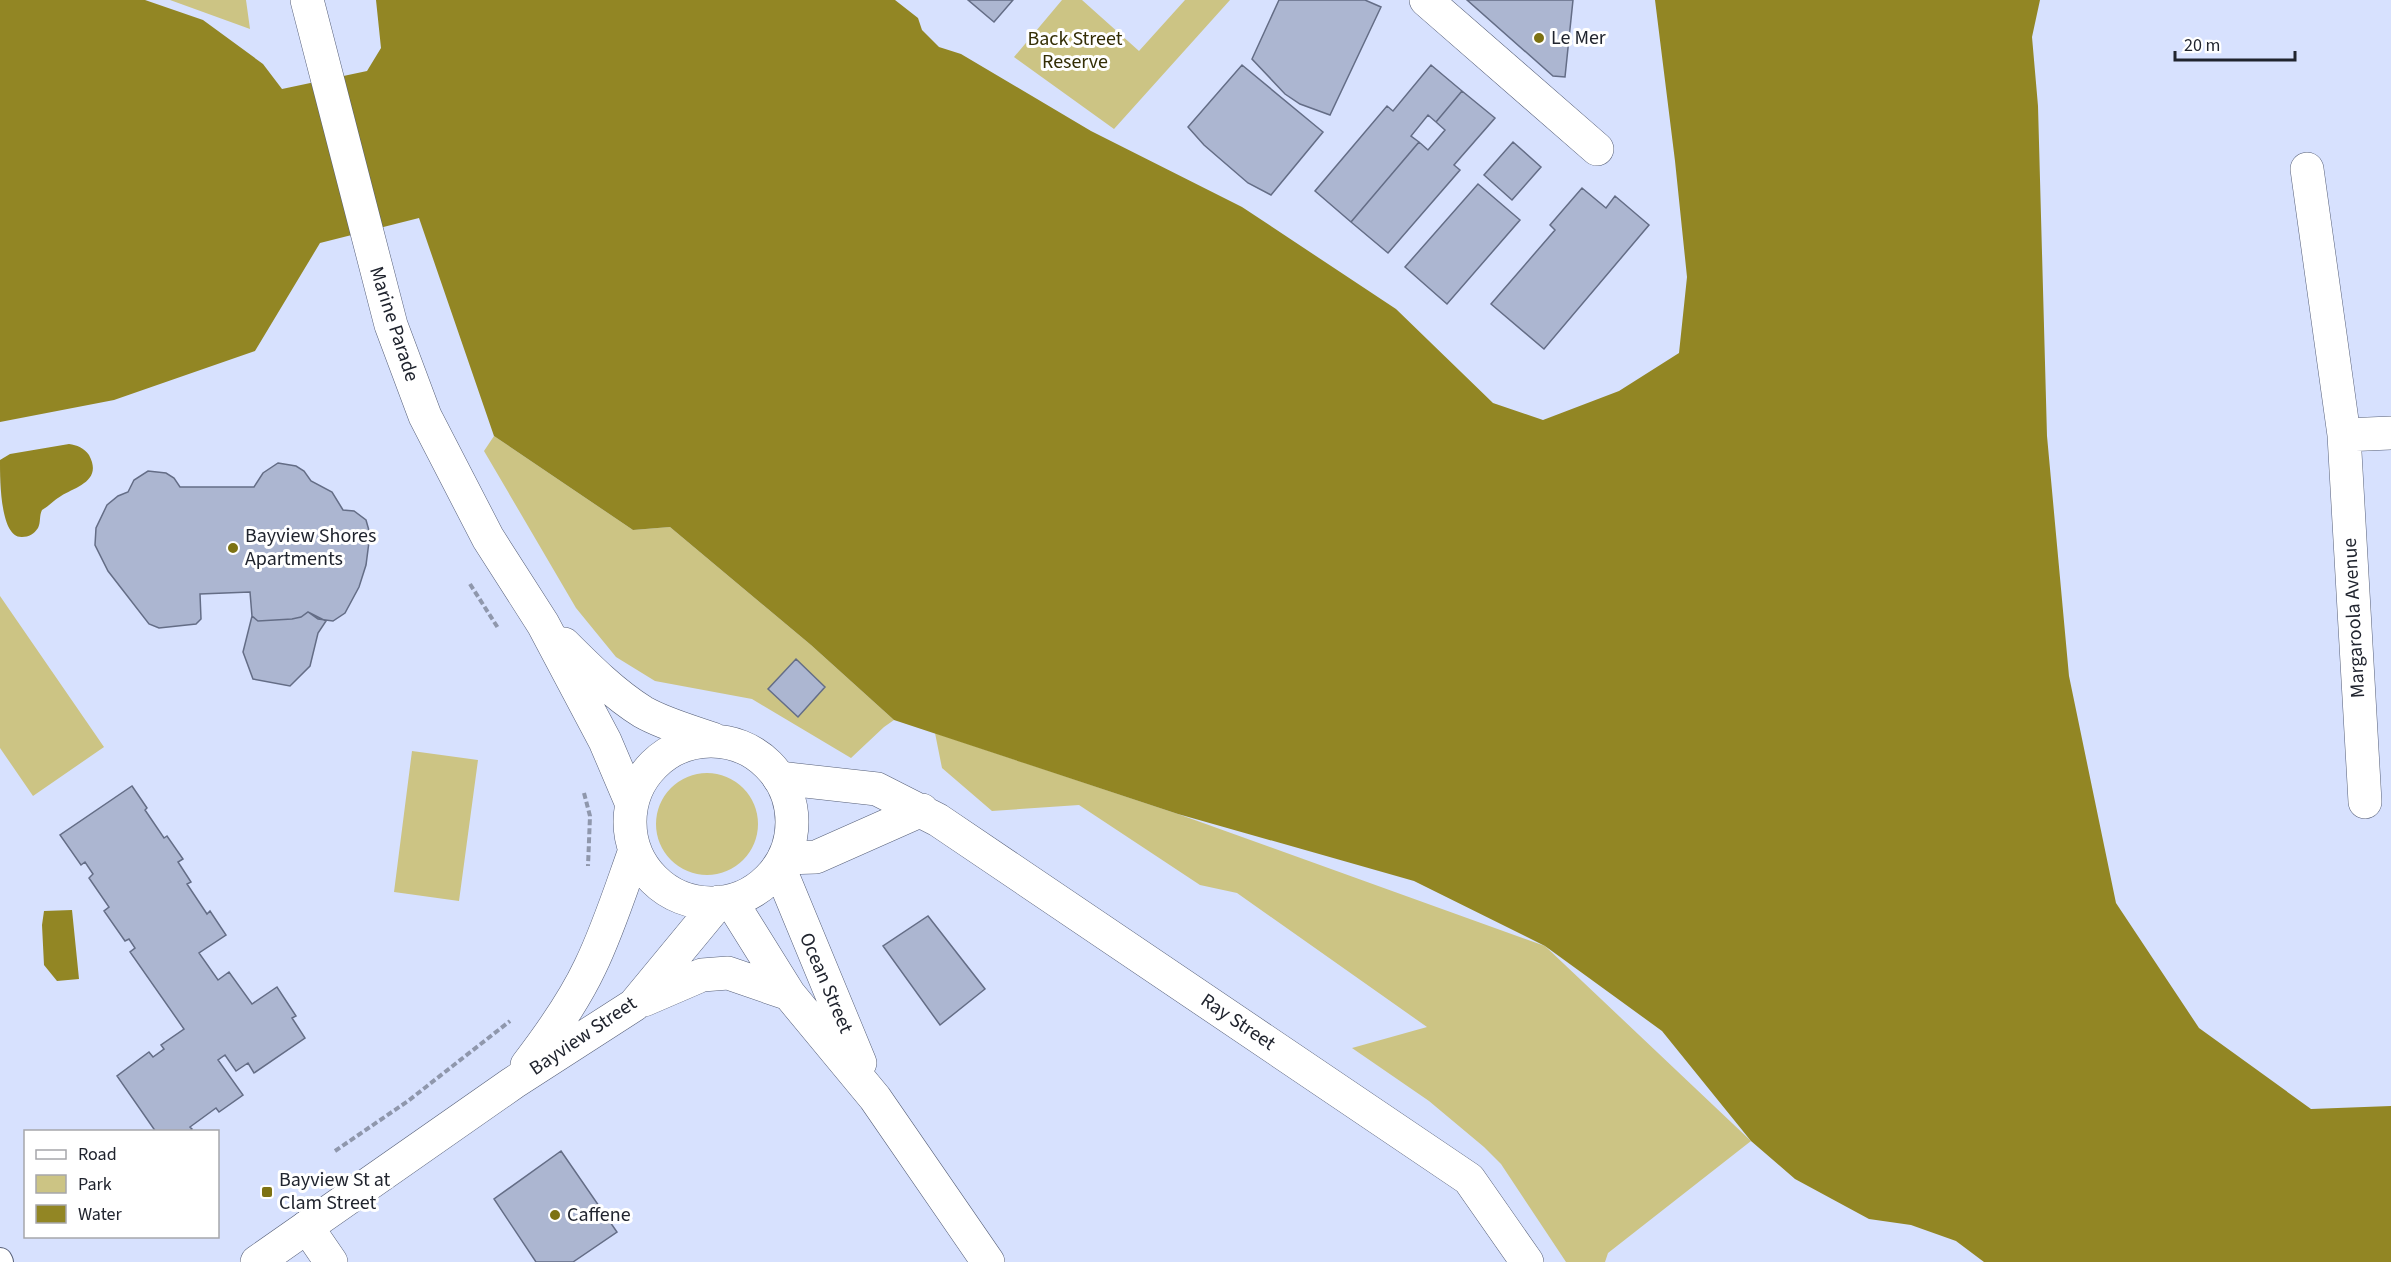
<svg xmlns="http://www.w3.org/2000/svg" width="2391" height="1262" viewBox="0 0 2391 1262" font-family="'Source Sans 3',sans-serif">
	<rect width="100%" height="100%" fill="#d7e1fe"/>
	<path fill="#ccc484" d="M170,0H246L250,29Z
		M1062,0H1082L1139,51L1185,0H1230L1114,129L1014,57Z
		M494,436L633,530L670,527L811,645L894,720L884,727L851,758L752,699L655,681L616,657L576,608L484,451Z
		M0,596L104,747L33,796L0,748Z
		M935,733L1178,814L1545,946L1751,1141L1608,1253L1605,1262H1566L1501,1164L1484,1147L1429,1101L1352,1048L1427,1027L1237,893L1200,885L1079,805L992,811L942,768Z
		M412,751L478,760L459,901L394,892Z
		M656 824a51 51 0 1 1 102 0a51 51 0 1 1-102 0Z"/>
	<path fill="#928624" d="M0,0H145L203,20L263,64L282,89L367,71L381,48L376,0H895L918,18L922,30L939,47L961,54L1091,131L1242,207L1396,309L1493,403L1543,420L1619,391L1679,353L1687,277L1675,161L1655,0H2040L2032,37L2038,106L2047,436L2069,676L2116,903L2199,1028L2311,1109L2391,1106V1262H1984L1956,1241L1911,1225L1869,1219L1795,1179L1751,1141L1662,1031L1545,946L1414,881L1178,814L894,720L811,645L670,527L633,530L494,436L419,218L320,243L255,351L114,400L0,422Z
		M69,444C77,445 84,448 89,455C103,481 76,487 61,496C54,500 49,506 42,510C39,516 41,522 38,528C34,534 29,537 22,537C0,538 0,480 0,460L10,454Z
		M72,910L79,979L57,981L44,965L42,925L44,911Z"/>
	<path fill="#acb6d1" stroke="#646d86" stroke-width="1.5" d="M968,0H1013L994,22Z
		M1279,0H1365L1381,7L1330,115L1300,104L1285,94L1252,59Z
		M1467,0H1573L1565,77L1553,76Z
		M1242,65L1323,132L1271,195L1248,183L1204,145L1188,127Z
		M1431,65L1462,91L1436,122L1428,115L1411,136L1419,142L1351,222L1315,191L1387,106L1393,111Z
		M1462,91L1495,118L1454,165L1460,170L1388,253L1351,222L1419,142L1428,150L1445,130L1436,122Z
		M1513,142L1541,167L1512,200L1484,175Z
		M1478,184L1520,220L1447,304L1405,267Z
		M1582,188L1606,208L1615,196L1649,225L1544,349L1491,304L1555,230L1550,225Z
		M278,463L296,466L304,471L311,481L332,492L343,510L354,511L366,520L370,534L366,565L359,587L345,613L333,621L318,619L308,612L301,617L292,619L258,621L252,616L250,592L200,594L201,619L196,624L159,628L149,624L108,571L95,545L96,528L107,505L118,496L128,492L134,480L148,471L166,473L174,478L180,487H254L263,473Z
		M308,612L326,621L318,633L310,666L290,686L253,679L243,652L252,616L258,621L292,619L301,617Z
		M796,659L825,687L798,717L768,689Z
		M132,786L147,808L145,810L164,838L167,836L183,859L178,862L191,882L187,884L207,914L210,911L226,935L199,953L218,980L229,972L252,1004L277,987L296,1016L292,1018L305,1038L254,1073L248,1063L236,1071L225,1055L218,1060L243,1095L219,1112L216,1108L190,1127L192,1129L189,1132H156L117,1076L149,1052L153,1057L164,1049L161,1045L184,1029L130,952L135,948L129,939L125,941L104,911L109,907L89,878L93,874L85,862L81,865L60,835Z
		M928,916L985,989L940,1025L883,946Z
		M561,1151L617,1232L573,1262H536L494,1199Z"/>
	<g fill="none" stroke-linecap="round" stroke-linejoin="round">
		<defs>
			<path id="lane" d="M0,1260L1,1262"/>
			<path id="street" d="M1426,0L1597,149
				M2307,169L2344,435L2365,802
				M2344,435L2391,433
				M779,778L877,789L938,820L1469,1179L1527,1262
				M784,858L816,857L922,810
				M307,1227L331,1262"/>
			<path id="secondary" d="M307,0L391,325L425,416L488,538L543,624L605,741L631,802
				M564,644C588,668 614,694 643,712C664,724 690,731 713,739
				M630 822a81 81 0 1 1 162 0a81 81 0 1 1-162 0Z
				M779,867L860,1063
				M731,901L789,994L875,1098L988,1262
				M644,1000L702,975L728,973L789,994
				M527,1065C550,1035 573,1003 590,967C608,930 621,889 635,850
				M257,1262L513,1083L634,1005L719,902"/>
		</defs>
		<use href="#lane" stroke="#565f78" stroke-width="26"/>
		<use href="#street" stroke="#565f78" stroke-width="34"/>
		<use href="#secondary" stroke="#565f78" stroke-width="34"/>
		<path stroke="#8f97ac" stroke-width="4" stroke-dasharray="6 3" stroke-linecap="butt" d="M470,584L498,628
			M584,793L590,816L588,866
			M335,1151L408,1101L510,1021"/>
		<use href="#lane" stroke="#fff" stroke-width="24"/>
		<use href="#street" stroke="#fff" stroke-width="33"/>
		<use href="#secondary" stroke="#fff" stroke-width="33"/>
	</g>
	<g fill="#7d7213" stroke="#fff" stroke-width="2">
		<circle cx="1539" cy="38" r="6"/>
		<circle cx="233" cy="548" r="6"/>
		<rect x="261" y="1186" width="12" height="12" rx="3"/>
		<circle cx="555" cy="1215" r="6"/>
	</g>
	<g text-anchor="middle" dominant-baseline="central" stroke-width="6" stroke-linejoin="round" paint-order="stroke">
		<g font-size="20" fill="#20242e" stroke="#fff" text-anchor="start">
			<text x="1551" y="38">Le Mer</text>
			<text x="245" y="536">Bayview Shores<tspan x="245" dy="23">Apartments</tspan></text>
			<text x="279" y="1180">Bayview St at<tspan x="279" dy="23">Clam Street</tspan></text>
			<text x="567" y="1215">Caffene</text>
		</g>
		<g font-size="20" fill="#342e05" stroke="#fff">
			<text x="1075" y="39">Back Street<tspan x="1075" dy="23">Reserve</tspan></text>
		</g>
		<g font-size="20" fill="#20242e" stroke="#fff">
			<text transform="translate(394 324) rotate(72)">Marine Parade</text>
			<text transform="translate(2354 618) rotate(-93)">Margaroola Avenue</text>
			<text transform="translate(826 983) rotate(67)">Ocean Street</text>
			<text transform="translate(1238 1022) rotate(34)">Ray Street</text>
			<text transform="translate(583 1036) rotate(-34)">Bayview Street</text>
		</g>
	</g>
	<rect x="24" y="1130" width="195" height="108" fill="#ffffff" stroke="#a6a7ab" stroke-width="1.5"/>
	<rect x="36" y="1150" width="30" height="9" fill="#ffffff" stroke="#a6a7ab" stroke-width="1.5"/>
	<text x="78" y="1160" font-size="18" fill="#20242e">Road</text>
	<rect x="36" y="1175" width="30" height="18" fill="#ccc484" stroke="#a6a7ab" stroke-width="1.5"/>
	<text x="78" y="1190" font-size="18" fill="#20242e">Park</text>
	<rect x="36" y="1205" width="30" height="18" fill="#928624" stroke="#a6a7ab" stroke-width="1.5"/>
	<text x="78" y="1220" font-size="18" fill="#20242e">Water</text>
	<path d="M2175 51v9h120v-9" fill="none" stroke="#20242e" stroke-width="3"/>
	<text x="2184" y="51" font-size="18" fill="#20242e" stroke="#ffffff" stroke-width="4.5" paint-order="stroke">20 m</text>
</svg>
